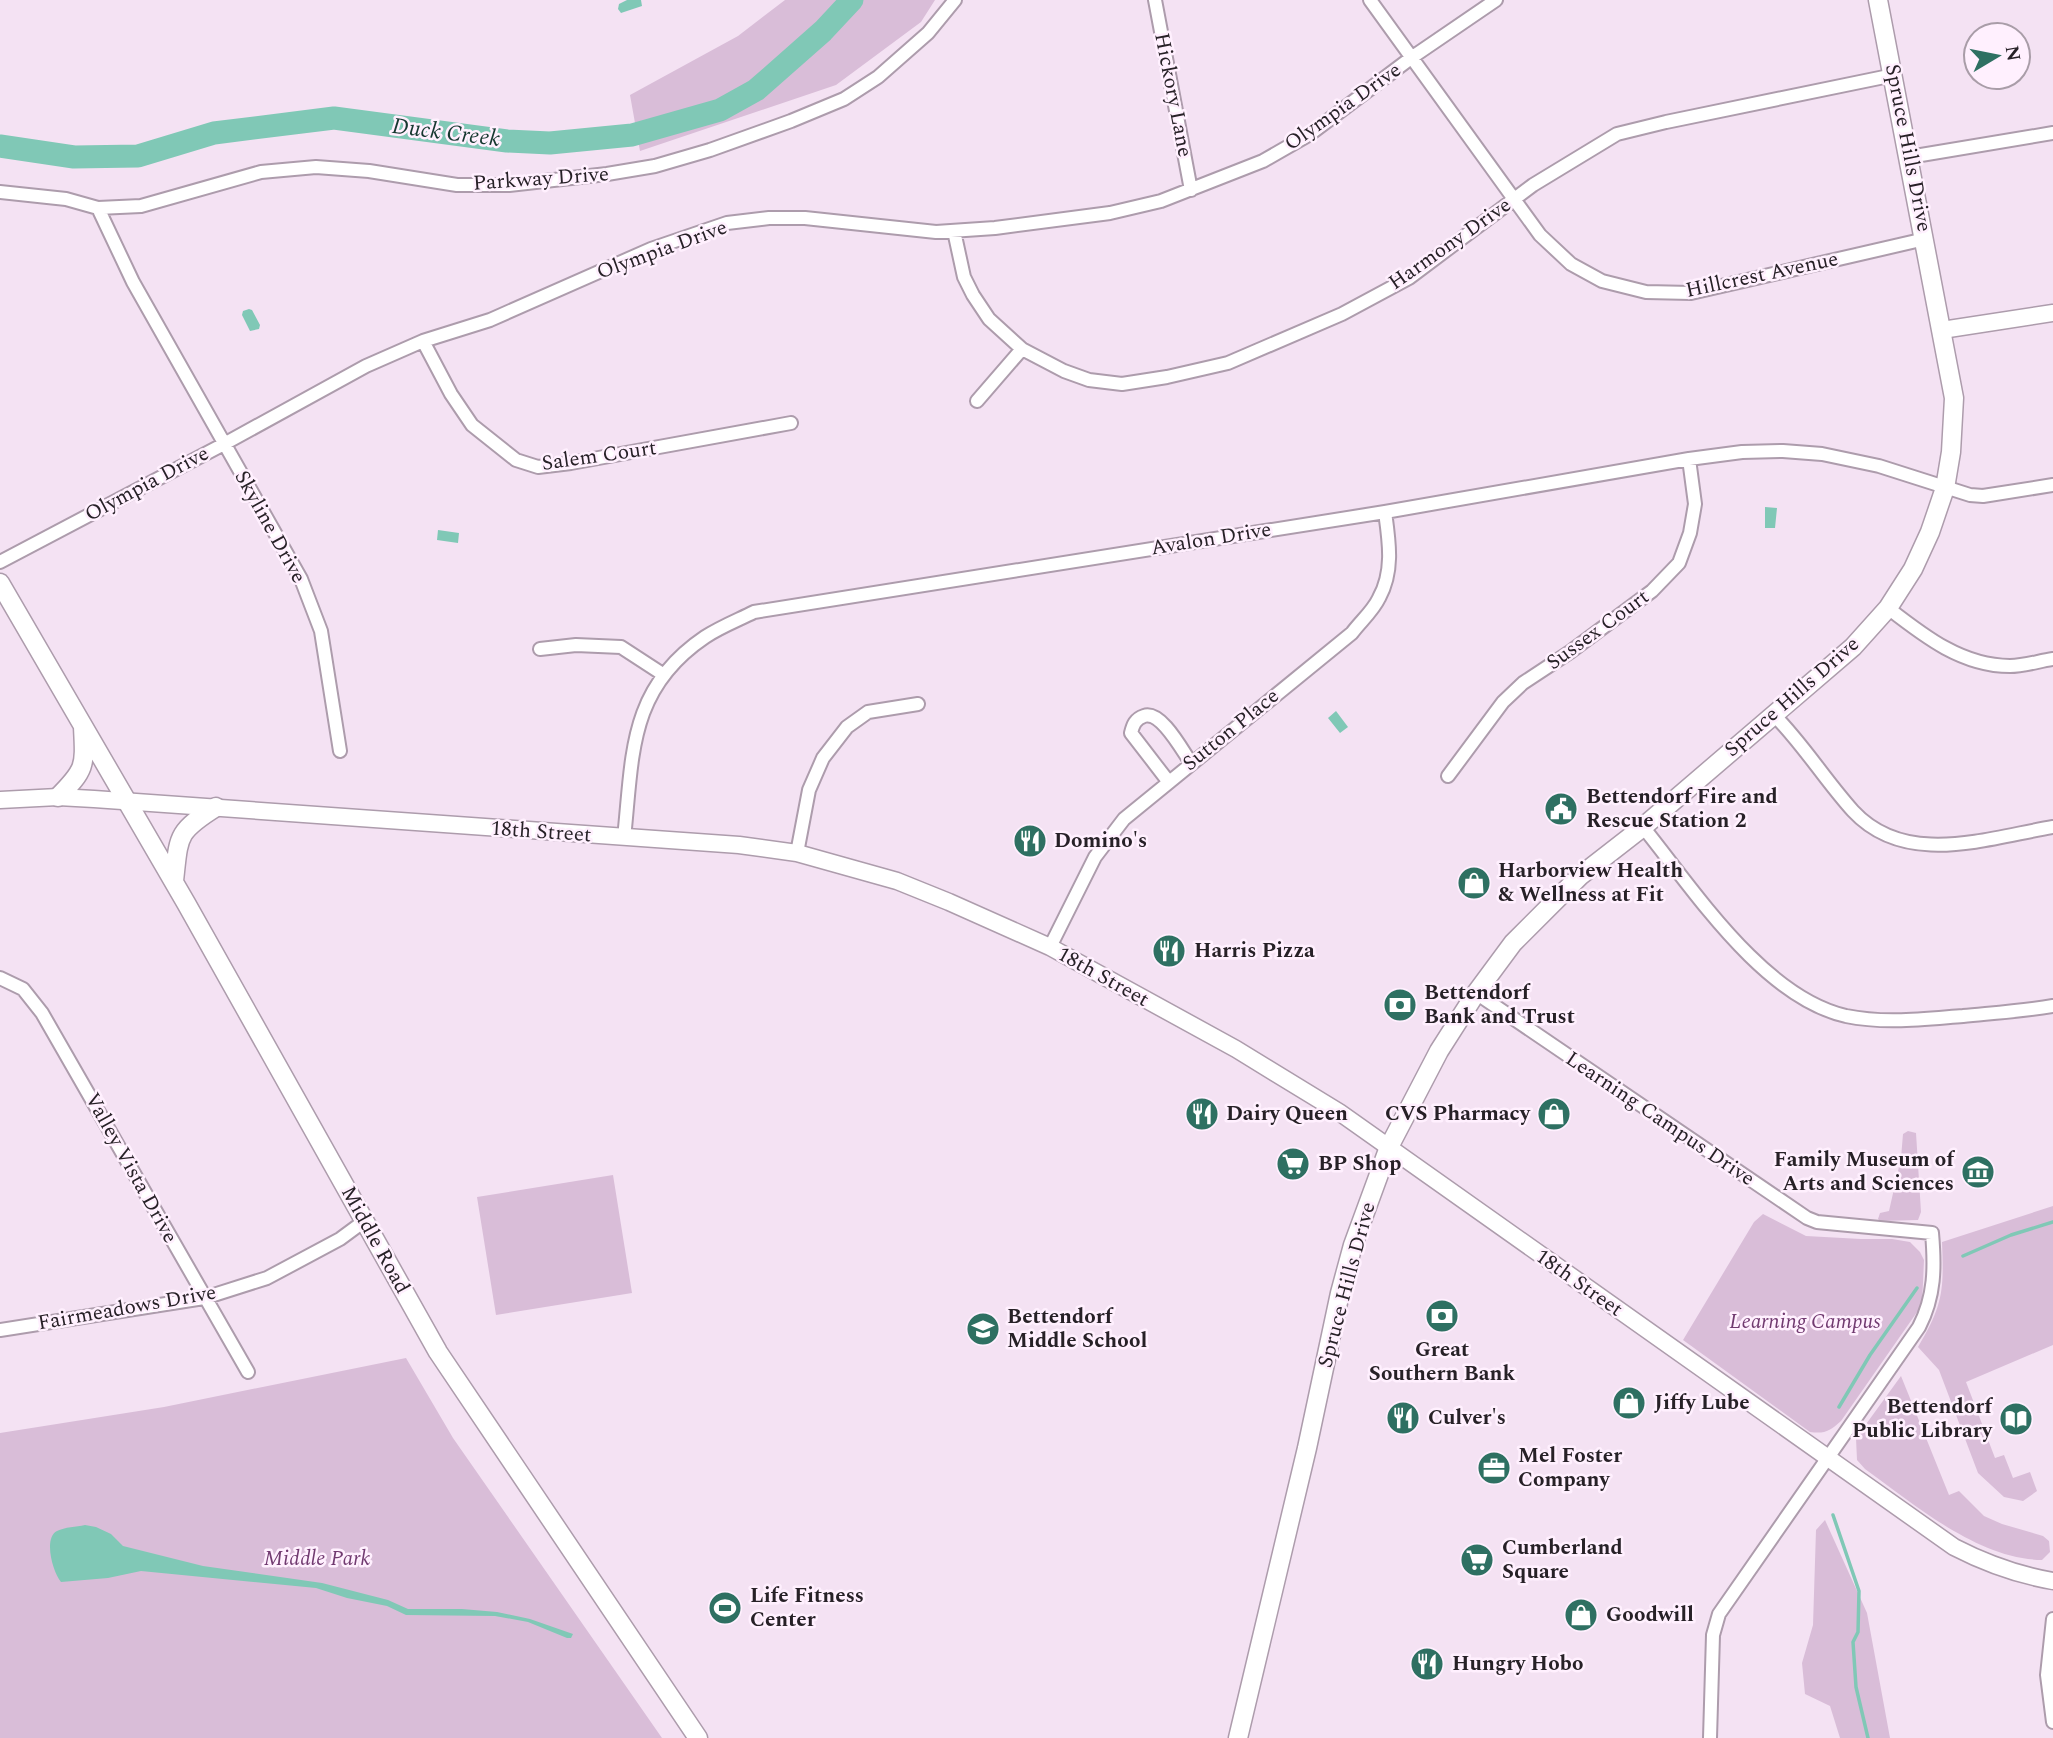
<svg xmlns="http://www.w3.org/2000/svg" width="2053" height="1738" viewBox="0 0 2053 1738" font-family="Spectral,serif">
	<rect width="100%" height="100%" fill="#f4e2f3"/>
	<path fill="#d9bdd8" d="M785,0H935L921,22L836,85L640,151L630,95L738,36Z
		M1908,1131L1916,1133L1921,1212L1918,1220L1880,1221L1878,1219L1880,1213L1889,1211L1901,1158L1903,1134Z
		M613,1175L632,1293L496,1315L477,1197Z
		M2053,1206V1345L1966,1382L1995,1458L2004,1455L2013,1478L2030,1472L2037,1491L2023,1501L2004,1497L1978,1473L1939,1370L1918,1347C1943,1305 1944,1291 1942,1242Z
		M1763,1214L1806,1236L1861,1239H1892L1910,1242L1920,1252L1924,1260L1922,1305L1841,1421C1830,1431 1825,1434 1810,1432L1683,1340L1754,1222Z
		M406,1358L453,1438L662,1738H0V1433L164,1407Z
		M1901,1376L1949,1495L1959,1491L1984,1516L2002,1524L2043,1536L2049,1541L2050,1552L2042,1560C1978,1559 1915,1505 1865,1469L1857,1460L1856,1438Z
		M1825,1520L1867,1613L1890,1738H1840L1830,1706L1805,1694L1802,1663L1813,1625L1816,1530Z"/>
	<path fill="#80c8b6" d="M627,0H641L642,6L621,13L618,9L619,4Z
		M249,309L252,310L260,325L259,329L250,331L242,315L243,311Z
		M1765,507L1777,508L1775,528H1765Z
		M438,530L459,533L458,543L437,540Z
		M1336,711L1348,727L1340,733L1328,718Z
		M85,1525L96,1527L111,1534L123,1546L203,1566L322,1583L388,1600L408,1609H462L497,1612L530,1619L573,1634L571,1638H567L528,1622L495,1616L406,1615L387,1606L347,1598L316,1588L141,1571L108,1578L61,1582C53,1573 43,1538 57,1531C65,1527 76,1527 85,1525Z"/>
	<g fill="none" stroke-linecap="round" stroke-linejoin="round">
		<path stroke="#80c8b6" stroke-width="3.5" d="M1963,1256L2011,1235L2053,1222
			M1839,1407L1870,1355L1917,1288
			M1833,1515L1859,1591L1858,1632L1853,1642L1856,1687L1868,1738"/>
		<path stroke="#80c8b6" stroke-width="23" d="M0,146L74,157L138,156L214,133L334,118L507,141L550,143L632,135L720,110L756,90L823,31L852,0"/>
		<defs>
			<path id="minor" d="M1155,0L1191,190
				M1370,0L1540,235L1571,264L1602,281L1646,292L1691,293L1925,239
				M1909,157L2053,133
				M0,192L66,199L98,208L141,206L261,172L316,167L369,171L457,185H509L607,174L655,166L710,150L791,121L844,99L878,77L928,33L955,0
				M98,208L133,282L301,579L321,631L340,751
				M954,231L964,277L973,295L989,319L1022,349L1064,371L1089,380L1122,384L1167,377L1228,363L1342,314L1409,278L1533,185L1617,134L1666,122L1894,75
				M423,341L451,394L472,425L516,460L538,467L571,463L791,423
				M977,401L1022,349
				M0,562L224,444L366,366L423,341L490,320L651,249L727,223L769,218H805L936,232L995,228L1110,213L1161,201L1263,161L1310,134L1411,58L1496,0
				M1888,608C1924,636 1962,666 2010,666C2024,666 2039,661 2053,659
				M540,649L576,645L621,647L664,675
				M1774,715C1803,744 1825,780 1853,811C1906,868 1987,838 2053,827
				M1448,776L1503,702L1523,683L1570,652L1652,591L1679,563L1690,533L1695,504L1689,459
				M1168,781L1131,733C1133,725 1135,719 1144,716C1161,710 1182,750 1191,763
				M1643,827C1694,890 1763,997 1846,1016C1885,1024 1924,1019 1963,1016C1993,1013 2023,1011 2053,1006
				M624,838C633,755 628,689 705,637C720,627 738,620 754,612L1385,512L1689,459L1742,452L1783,451L1822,454L1879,466L1970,495L1983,496L2053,485
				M797,853L809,790L823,758L847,727L868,712L918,704
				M1050,947L1095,857L1124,819L1352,633C1360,622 1373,611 1379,598C1394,571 1389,541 1385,512
				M0,978L23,989L42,1013L248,1372
				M1476,993L1807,1218L1817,1222L1932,1233C1935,1267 1935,1296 1919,1327L1719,1614L1713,1635L1710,1738
				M0,1330L204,1298L267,1278L340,1239L363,1222
				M2053,1619L2047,1675L2053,1722"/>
			<path id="tertiary" d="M1942,330L2053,313
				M0,800L58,797L94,799L739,845L797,853L897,881L949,902L1050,947L1236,1049L1339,1112L1954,1547C1985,1563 2018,1575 2053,1581"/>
			<path id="secondary" d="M0,583L186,903L438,1352L698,1738
				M58,797C86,769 85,766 83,727
				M174,881C179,836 176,832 216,807
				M1238,1738L1307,1448L1340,1293L1353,1245L1389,1147L1439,1051L1476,993L1513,943L1580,876L1643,827L1853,647L1888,608L1913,569L1930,532L1945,488L1951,452L1954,398L1878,0"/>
		</defs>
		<use href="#minor" stroke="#ad9cac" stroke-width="16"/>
		<use href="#tertiary" stroke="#ad9cac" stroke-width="19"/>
		<use href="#secondary" stroke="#ad9cac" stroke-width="21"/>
		<use href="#minor" stroke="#fff" stroke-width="12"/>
		<use href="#tertiary" stroke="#fff" stroke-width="16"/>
		<use href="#secondary" stroke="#fff" stroke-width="18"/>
	</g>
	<defs>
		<symbol id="civic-disc" viewBox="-11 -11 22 22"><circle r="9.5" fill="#2e7062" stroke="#fff0fe"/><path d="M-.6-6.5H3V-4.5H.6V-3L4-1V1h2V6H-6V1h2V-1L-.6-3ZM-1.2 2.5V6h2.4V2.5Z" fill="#fff"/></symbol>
		<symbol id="restaurant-disc" viewBox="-11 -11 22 22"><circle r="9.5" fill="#2e7062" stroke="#fff0fe"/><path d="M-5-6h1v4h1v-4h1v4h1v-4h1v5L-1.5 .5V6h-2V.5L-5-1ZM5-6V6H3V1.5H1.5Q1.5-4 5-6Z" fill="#fff"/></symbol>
		<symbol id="shop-disc" viewBox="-11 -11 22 22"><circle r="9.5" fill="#2e7062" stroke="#fff0fe"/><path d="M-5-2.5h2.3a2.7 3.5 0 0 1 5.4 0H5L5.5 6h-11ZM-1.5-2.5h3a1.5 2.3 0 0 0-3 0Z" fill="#fff"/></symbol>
		<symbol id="bank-disc" viewBox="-11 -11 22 22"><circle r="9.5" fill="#2e7062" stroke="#fff0fe"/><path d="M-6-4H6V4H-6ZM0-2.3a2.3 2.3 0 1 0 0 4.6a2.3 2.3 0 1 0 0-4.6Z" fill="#fff"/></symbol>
		<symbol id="supermarket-disc" viewBox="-11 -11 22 22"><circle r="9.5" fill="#2e7062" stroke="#fff0fe"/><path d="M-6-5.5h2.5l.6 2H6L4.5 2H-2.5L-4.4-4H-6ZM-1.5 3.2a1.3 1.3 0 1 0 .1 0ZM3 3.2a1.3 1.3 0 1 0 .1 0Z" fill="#fff"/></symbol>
		<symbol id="museum-disc" viewBox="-11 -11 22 22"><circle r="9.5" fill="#2e7062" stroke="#fff0fe"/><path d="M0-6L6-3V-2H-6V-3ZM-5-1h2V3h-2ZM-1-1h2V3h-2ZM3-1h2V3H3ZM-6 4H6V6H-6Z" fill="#fff"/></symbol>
		<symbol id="school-disc" viewBox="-11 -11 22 22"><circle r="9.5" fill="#2e7062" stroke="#fff0fe"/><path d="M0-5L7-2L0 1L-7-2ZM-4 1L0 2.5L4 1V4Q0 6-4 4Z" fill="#fff"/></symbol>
		<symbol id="library-disc" viewBox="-11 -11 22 22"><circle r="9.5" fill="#2e7062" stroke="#fff0fe"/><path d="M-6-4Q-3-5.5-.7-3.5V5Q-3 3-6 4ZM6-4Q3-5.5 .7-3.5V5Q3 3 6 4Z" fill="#fff"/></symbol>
		<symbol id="office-disc" viewBox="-11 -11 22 22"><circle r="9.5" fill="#2e7062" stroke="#fff0fe"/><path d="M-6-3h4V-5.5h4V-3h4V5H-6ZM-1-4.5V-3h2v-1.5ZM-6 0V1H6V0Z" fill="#fff"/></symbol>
		<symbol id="stadium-disc" viewBox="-11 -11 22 22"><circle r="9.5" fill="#2e7062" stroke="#fff0fe"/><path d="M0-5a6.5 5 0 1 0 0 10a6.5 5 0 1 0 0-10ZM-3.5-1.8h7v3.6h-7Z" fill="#fff"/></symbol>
	</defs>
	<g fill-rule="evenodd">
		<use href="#civic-disc" x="1542" y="790" width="38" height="38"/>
		<use href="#restaurant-disc" x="1011" y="822" width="38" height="38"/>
		<use href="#shop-disc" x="1455" y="864" width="38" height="38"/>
		<use href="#restaurant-disc" x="1150" y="932" width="38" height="38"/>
		<use href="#bank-disc" x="1381" y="986" width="38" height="38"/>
		<use href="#restaurant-disc" x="1183" y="1095" width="38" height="38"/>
		<use href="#shop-disc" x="1535" y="1095" width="38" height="38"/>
		<use href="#supermarket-disc" x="1274" y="1145" width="38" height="38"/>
		<use href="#museum-disc" x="1959" y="1153" width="38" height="38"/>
		<use href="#bank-disc" x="1423" y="1297" width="38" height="38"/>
		<use href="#school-disc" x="964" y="1310" width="38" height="38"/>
		<use href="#shop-disc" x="1610" y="1384" width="38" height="38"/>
		<use href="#restaurant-disc" x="1384" y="1399" width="38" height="38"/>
		<use href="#library-disc" x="1997" y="1400" width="38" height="38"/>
		<use href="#office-disc" x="1475" y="1449" width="38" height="38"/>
		<use href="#supermarket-disc" x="1458" y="1541" width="38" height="38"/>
		<use href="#stadium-disc" x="706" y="1589" width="38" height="38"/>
		<use href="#shop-disc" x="1562" y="1596" width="38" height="38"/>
		<use href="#restaurant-disc" x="1408" y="1645" width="38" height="38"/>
	</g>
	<g text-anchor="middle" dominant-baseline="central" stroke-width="5" stroke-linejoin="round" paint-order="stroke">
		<g font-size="21" fill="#272127" stroke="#fff0fe">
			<text transform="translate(1173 95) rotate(79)">Hickory Lane</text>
			<text transform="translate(1343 107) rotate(-35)">Olympia Drive</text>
			<text transform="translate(1908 148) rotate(79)">Spruce Hills Drive</text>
			<text transform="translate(541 179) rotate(-4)">Parkway Drive</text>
			<text transform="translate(1450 244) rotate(-35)">Harmony Drive</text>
			<text transform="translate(662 250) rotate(-20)">Olympia Drive</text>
			<text transform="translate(1762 275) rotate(-12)">Hillcrest Avenue</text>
			<text transform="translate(599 456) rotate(-8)">Salem Court</text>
			<text transform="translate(147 484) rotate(-28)">Olympia Drive</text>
			<text transform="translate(270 527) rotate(61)">Skyline Drive</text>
			<text transform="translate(1211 539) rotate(-9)">Avalon Drive</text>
			<text transform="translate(1598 630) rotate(-36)">Sussex Court</text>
			<text transform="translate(1792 697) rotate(-41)">Spruce Hills Drive</text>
			<text transform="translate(1231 730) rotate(-39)">Sutton Place</text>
			<text transform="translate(541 832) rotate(4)">18th Street</text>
			<text transform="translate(1103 977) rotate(29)">18th Street</text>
			<text transform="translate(1660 1119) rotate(34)">Learning Campus Drive</text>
			<text transform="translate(131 1168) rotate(61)">Valley Vista Drive</text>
			<text transform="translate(375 1240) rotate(61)">Middle Road</text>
			<text transform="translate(1579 1283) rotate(35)">18th Street</text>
			<text transform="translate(1347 1285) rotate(-75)">Spruce Hills Drive</text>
			<text transform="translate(127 1308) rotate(-10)">Fairmeadows Drive</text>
		</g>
		<g font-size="21" font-weight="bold" fill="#272127" stroke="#fff0fe" text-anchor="start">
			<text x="1586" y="797">Bettendorf Fire and<tspan x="1586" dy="24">Rescue Station 2</tspan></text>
			<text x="1054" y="841">Domino's</text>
			<text x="1498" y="871">Harborview Health<tspan x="1498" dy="24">&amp; Wellness at Fit</tspan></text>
			<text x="1194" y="951">Harris Pizza</text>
			<text x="1424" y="993">Bettendorf<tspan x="1424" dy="24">Bank and Trust</tspan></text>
			<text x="1226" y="1114">Dairy Queen</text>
			<text x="1530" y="1114" text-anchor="end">CVS Pharmacy</text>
			<text x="1954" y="1160" text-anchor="end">Family Museum of<tspan x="1954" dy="24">Arts and Sciences</tspan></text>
			<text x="1318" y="1164">BP Shop</text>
			<text x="1007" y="1317">Bettendorf<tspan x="1007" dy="24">Middle School</tspan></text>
			<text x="1442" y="1350" text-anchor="middle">Great<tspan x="1442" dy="24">Southern Bank</tspan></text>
			<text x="1654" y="1403">Jiffy Lube</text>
			<text x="1992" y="1407" text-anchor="end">Bettendorf<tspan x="1992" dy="24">Public Library</tspan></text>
			<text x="1428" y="1418">Culver's</text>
			<text x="1518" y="1456">Mel Foster<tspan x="1518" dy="24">Company</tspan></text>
			<text x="1502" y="1548">Cumberland<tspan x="1502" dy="24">Square</tspan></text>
			<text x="750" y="1596">Life Fitness<tspan x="750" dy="24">Center</tspan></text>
			<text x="1606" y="1615">Goodwill</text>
			<text x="1452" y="1664">Hungry Hobo</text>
		</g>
		<g font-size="21" font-style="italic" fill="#713a70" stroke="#fff0fe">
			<text x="1805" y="1322">Learning Campus</text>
			<text x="317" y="1559">Middle Park</text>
		</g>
		<g font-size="23" font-style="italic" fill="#163830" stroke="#fff0fe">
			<text transform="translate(446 133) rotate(7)">Duck Creek</text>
		</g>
	</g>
	<g transform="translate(1997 56) rotate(80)"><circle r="33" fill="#fff0fe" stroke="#a99da8" stroke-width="2"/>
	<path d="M0-5L12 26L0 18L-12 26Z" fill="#2e7062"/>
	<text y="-10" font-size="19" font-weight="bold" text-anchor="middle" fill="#272127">N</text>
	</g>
</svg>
